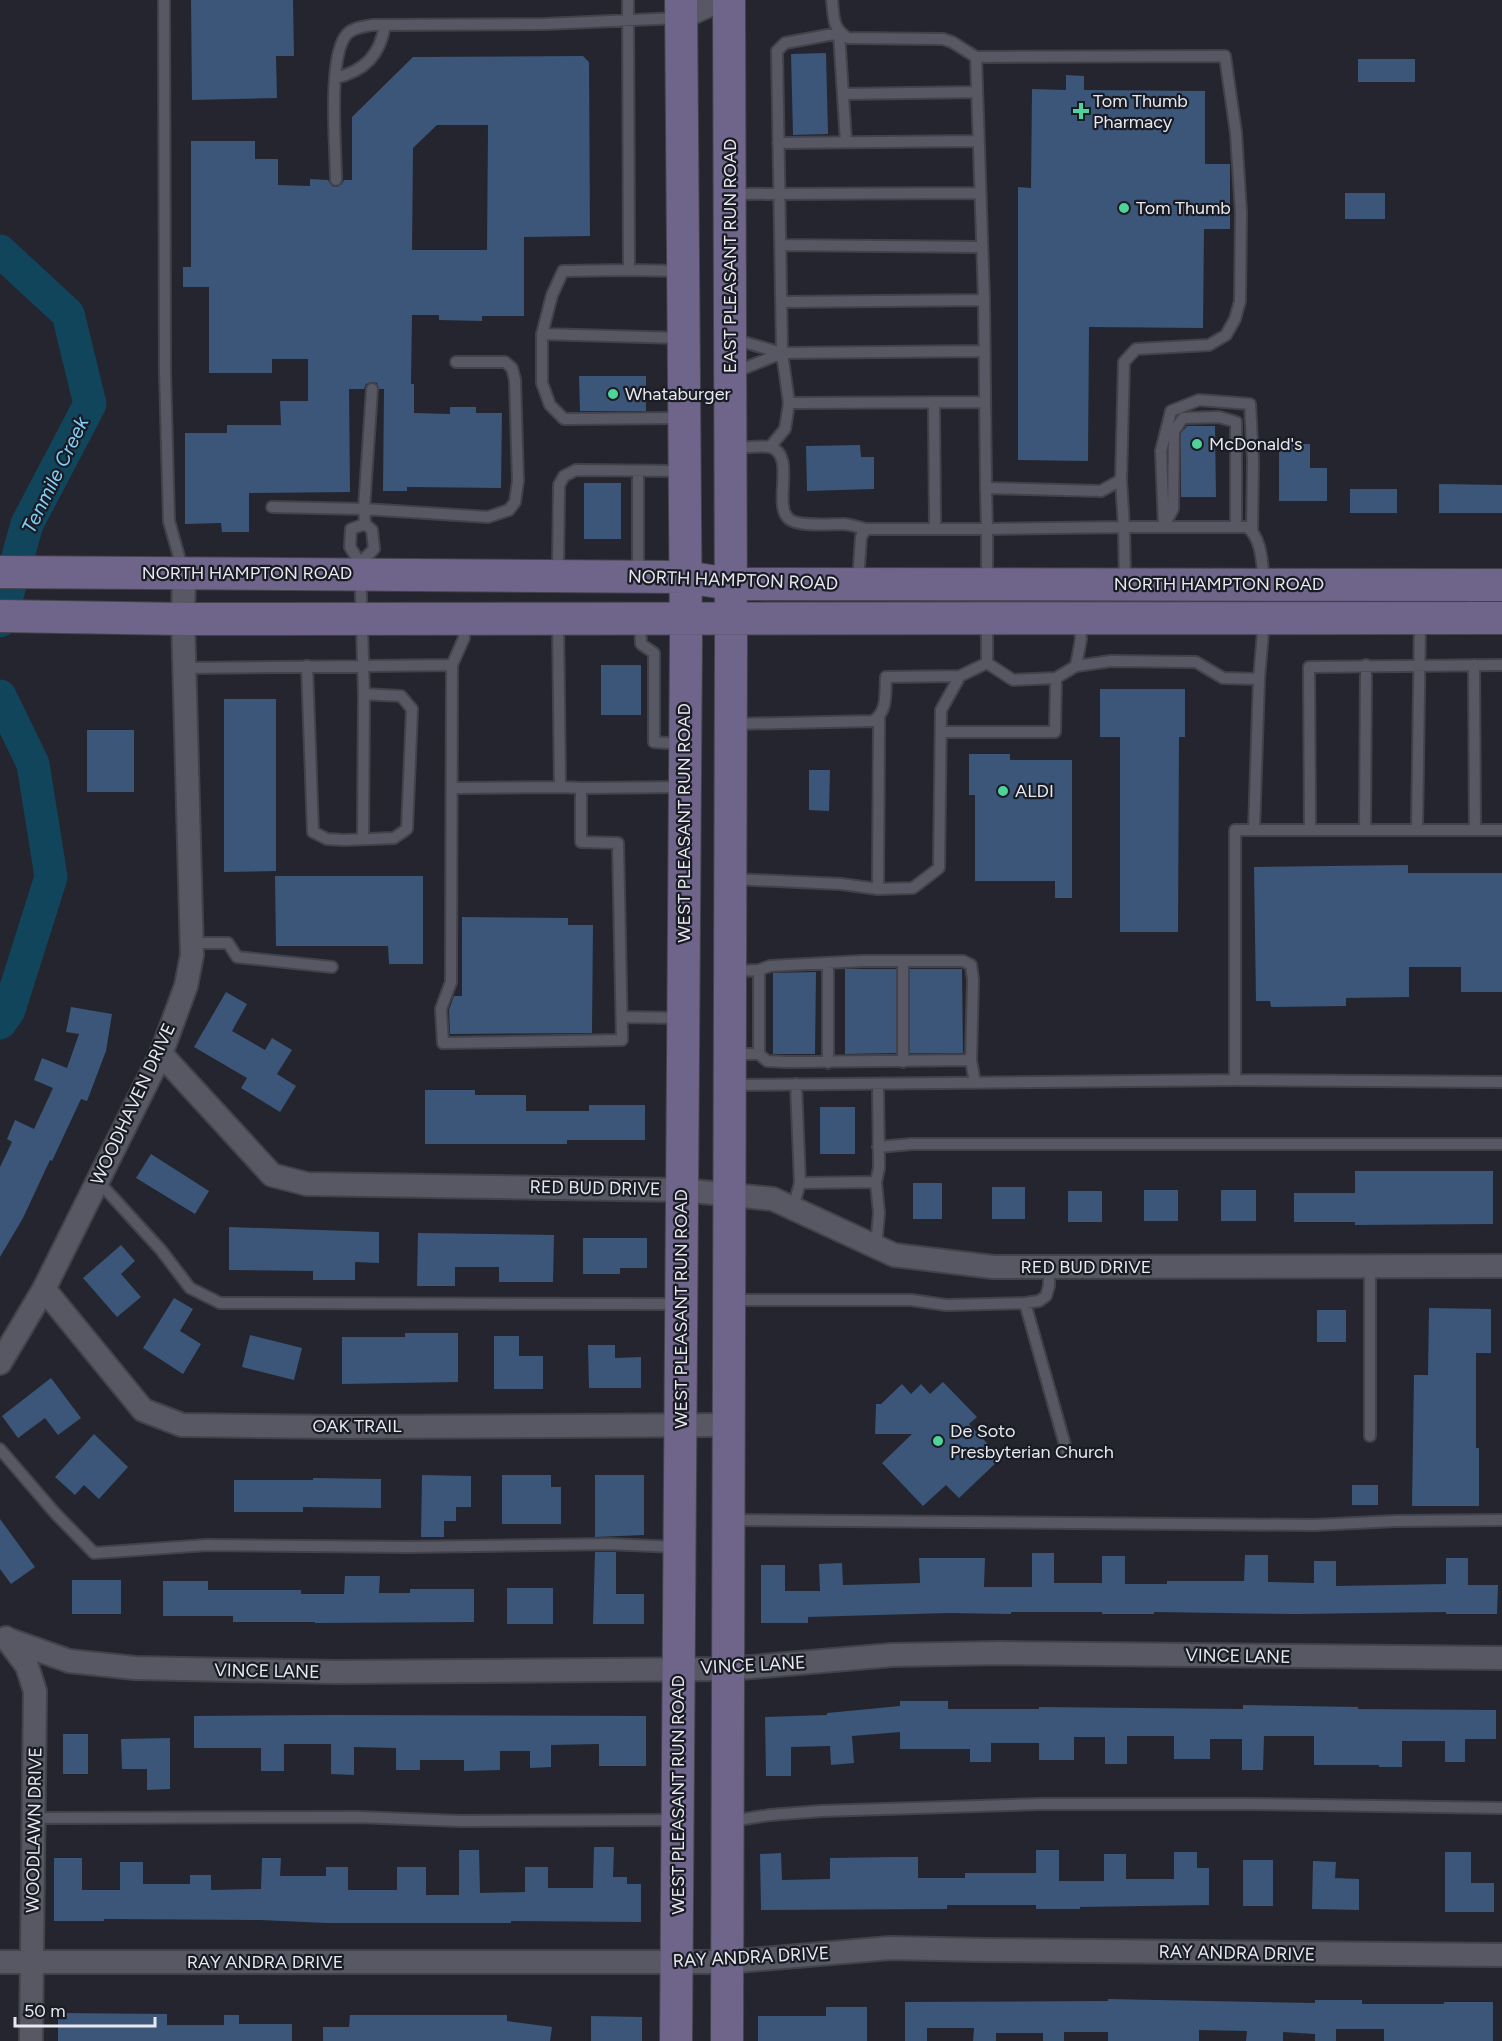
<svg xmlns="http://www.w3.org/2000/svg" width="1502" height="2041" viewBox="0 0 1502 2041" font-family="Figtree,sans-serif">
	<rect width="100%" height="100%" fill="#24252e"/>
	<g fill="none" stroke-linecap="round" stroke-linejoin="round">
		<path stroke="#11455c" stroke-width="33" d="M0,251L68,314L90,404L27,524L0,621
			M0,696L33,764L51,877L9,1010L0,1023"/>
	</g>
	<path fill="#3b5678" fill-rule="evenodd" d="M191,0H293L294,56H276L277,98L192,100Z
		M826,53L828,134L793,135L791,54Z
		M583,56L589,62L590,236L524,237V316H482V321L439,320V315H412L411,384H414V413L450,414V407H476V413H502L501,488L407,487V491H383L384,389H379L377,383L372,382L366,384L364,389H349L350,492L249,493V532H222L221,523L185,524V433H227V425H281L280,401H308V359H272V373H209V287H183V267H191V141H255V159H278V185L310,186V179L328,180L332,186L337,187L342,184L344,180H352V117L413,57ZM437,125H488L487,250H412L413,148Z
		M1358,59H1415V82H1358Z
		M1066,75L1084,76V90L1205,91V164H1230V229H1204L1203,328L1089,327L1088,461L1018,460V187L1031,188L1032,89L1066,90Z
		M1345,193H1385V219H1345Z
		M579,376H646V411H580Z
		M1187,426H1215L1216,497H1181V433Z
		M1279,444H1310V468H1327V501H1279Z
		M860,445L861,457H874V489L807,491L806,446Z
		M584,483H621V539H584Z
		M1439,484L1502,485V513H1439Z
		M1350,489H1397V513H1350Z
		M601,665H641V715H601Z
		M1100,689H1185V737H1179L1178,932H1120V737H1100Z
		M224,699H276V871L224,872Z
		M87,730H134V792H87Z
		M969,754H1010V760H1072V898H1055V881H975V795H969Z
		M809,770H830L829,811L809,810Z
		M1408,865V873H1502V992H1461V967H1409V997L1346,998V1006L1271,1007L1270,1001H1256L1254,867Z
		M275,876H423V964H389L388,946H276Z
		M462,917L568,918V925H593L592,1033L450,1034L449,1010L454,996H462Z
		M845,969H896V1053L845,1054Z
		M910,969H962L963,1053H910Z
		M816,972L815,1054H773V973Z
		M226,992L247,1004L232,1031L265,1050L272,1038L292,1050L277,1074L296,1086L280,1112L241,1088L247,1078L194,1047Z
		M71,1007L112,1014L106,1051L87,1101L81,1099L52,1161L50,1160L23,1218L0,1257V1167L12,1142L7,1139L15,1120L34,1129L53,1088L34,1080L42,1058L67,1068L79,1034L66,1032Z
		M425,1090H475V1095H526V1111H589V1105H645V1140H567V1144H425Z
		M820,1107H855V1154H820Z
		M151,1154L209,1191L195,1214L136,1178Z
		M1355,1171H1493V1224L1355,1225V1222H1294V1193H1355Z
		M913,1183H942V1219H913Z
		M992,1187H1025V1219H992Z
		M1144,1190H1178V1221H1144Z
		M1221,1190H1256V1221H1221Z
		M1068,1191H1102V1222H1068Z
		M229,1227L379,1232V1263L355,1262V1280H313V1271L229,1270Z
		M418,1233L554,1235L553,1282H499V1267H455V1286H417Z
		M583,1238H647V1268H620V1274H583Z
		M121,1245L135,1261L121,1274L141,1297L117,1317L83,1278Z
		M174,1298L193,1309L180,1331L201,1344L183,1374L143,1348Z
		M1429,1308L1491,1309V1353H1476V1448H1479V1506H1412L1414,1375H1428Z
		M1317,1310H1346V1342H1317Z
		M405,1333H458V1382L342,1384V1337H405Z
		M250,1335L302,1348L294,1380L242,1367Z
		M494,1336H519V1356H543V1389H494Z
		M588,1345H615V1358L641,1357V1388H589Z
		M51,1378L81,1418L58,1435L45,1418L18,1438L2,1416Z
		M943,1382L977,1417L969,1424L1001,1458L959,1498L946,1485L923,1506L882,1463L912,1434H875L876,1404H881L902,1384L911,1394L921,1384L930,1394Z
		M94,1434L128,1467L99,1499L84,1485L75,1495L55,1477Z
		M422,1475L471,1476V1507H456V1521H444V1537H421Z
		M502,1475H551V1487H561V1524H502Z
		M595,1475H644V1535L595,1537Z
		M313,1478L381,1479V1508L303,1507V1512H234V1480H313Z
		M1352,1485H1378V1505H1352Z
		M0,1519L35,1567L11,1584L0,1569Z
		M595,1552H616V1594H644V1624H593Z
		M1032,1553H1054V1583H1102V1556H1125V1584H1167V1581H1244L1245,1555H1268V1582L1314,1583V1561H1336V1586L1446,1584V1558H1468V1585H1498L1497,1614H1446V1612L1296,1614L1154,1612V1614H1102V1612H1011V1614L948,1613L808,1617V1623H761V1565H785V1591H820L819,1564L842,1563L843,1585L920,1583L919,1558H985L984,1587H1032Z
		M345,1576H380L379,1593H410V1589H474V1622L315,1623V1622H233V1616H163V1581H208V1590H301V1594H344Z
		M72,1580H121V1614H72Z
		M507,1588H553V1624H507Z
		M900,1701H948V1709H1039V1707L1243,1709V1705L1358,1707V1709L1496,1710V1739H1465V1762H1445V1741H1402V1767H1379V1765H1314V1736H1264L1263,1770H1242V1739H1210V1759H1174V1736H1127V1764H1105V1737H1074V1760H1039V1743H991V1762H970V1749H900V1732L852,1736L854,1763L831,1765L830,1746L791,1747V1776H766L765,1717L827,1715V1713L900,1706Z
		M332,1715L646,1716V1766H599V1744L551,1745V1767L530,1768V1751H500V1770L464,1771V1760H420V1770H396V1748L354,1747V1775L331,1774V1744H284V1771H261V1748H194V1716Z
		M63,1734H88V1774H63Z
		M170,1738V1789L147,1790V1769H122L121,1739Z
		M594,1847H614L613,1877H627V1884H641V1922L511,1921V1923H326L260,1920L104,1919V1921H54V1858H82V1890H120V1862H143V1884H190V1875H211V1890L261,1889L262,1858H281L280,1876H326V1867H348V1890H397V1867H426V1895H459V1850H479L480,1893L525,1892V1867H548V1888H593Z
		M1036,1850H1059V1881H1104V1854H1126V1879H1174V1852H1197V1868H1209V1905L1080,1907V1909H1036V1905H947V1909L761,1910L760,1854L781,1853L782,1880L830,1879V1858L897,1857H918V1878H965V1873H1036Z
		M1445,1852H1471V1883H1494V1912H1445Z
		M1243,1860H1273V1906H1243Z
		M1313,1861L1336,1862L1335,1878L1359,1879V1910L1312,1909Z
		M1108,1999L1315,2003V2000H1362V2004H1444V2002H1493V2041H1384V2029H1336V2041H1315V2034L1283,2032V2041H1246L1247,2031L1199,2030V2041H1108V2032H1064V2041H1043V2033H996V2041H973L974,2028H927V2041H905V2002L1108,2001Z
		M826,2007H867V2041H758V2016H826Z
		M58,2013L167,2014V2025H224V2015H239V2024H292V2041H58Z
		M350,2015H507V2021L552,2027L550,2041H323V2027H349Z
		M591,2016L642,2017V2041H591Z"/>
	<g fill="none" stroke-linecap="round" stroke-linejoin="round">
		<defs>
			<path id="lane" d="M164,0L165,372L169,521L183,571
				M628,0L629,270L563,271L552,295L542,334V383L550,405L564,419L681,418
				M832,0C834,17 832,29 848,38L943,39L952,42L976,57L984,300L986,488L1101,491L1121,480L1124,362L1136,349L1209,345L1226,335L1235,319L1240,301L1241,213L1236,133L1225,56L976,57
				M335,78C365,71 380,55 385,25
				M843,94L977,92
				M778,143L978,141
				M336,180C336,148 327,56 347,34C354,27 363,27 372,25L545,24L678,18
				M731,194L980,193
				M780,245L982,247
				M629,270L680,271
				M781,302L984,300
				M542,334L680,338
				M733,339L782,353L984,351
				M735,372L782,353
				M789,403L985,402
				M934,403L935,529
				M770,447L785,429L789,403L782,353L777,51L785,43L839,33L846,142
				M733,448C744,448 759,445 770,447C797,455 772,505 789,519C799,527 830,524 844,524C851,525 859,527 866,529
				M1121,480L1124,527H1247C1262,538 1262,564 1264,581
				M272,507L364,509L488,517L509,510L515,502L518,481L515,380L512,368L505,362H456
				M1165,524L1173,509L1174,431L1183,418L1219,417L1236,422V526
				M1164,527L1161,451L1171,411L1199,400L1250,404L1253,461L1252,531
				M360,563L374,549L372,530L365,524L364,509L372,389
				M558,572L559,485L564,476L576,470L683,471
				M638,573V471
				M987,581V529L1124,527L1125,583
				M858,582L861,537L866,529H987L986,488
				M640,621L641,644L654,653V742L682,744
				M987,663L1013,680L1056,678L1076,666L1081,639L1079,621
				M452,665L464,638V622
				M1474,665L1475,830
				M307,666L313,832L327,839L344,840L394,838L407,829L412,709L401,696L364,694L360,563L350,547L351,529L365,524
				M1076,666L1111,661L1196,662L1223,678L1259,679
				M185,668L452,665L451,982L441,1009L443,1043L622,1040L618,843L581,842V788L560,787L558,620
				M734,724L873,721C888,712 885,693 886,677L960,676
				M941,732H1055L1056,678
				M452,788L560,787
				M581,788L683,787
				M1254,830H1502
				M1310,830L1309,667L1502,665
				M1365,830L1366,665
				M1417,830L1420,621
				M363,839L364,694
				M734,879L841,884L878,889L913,888L939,868L941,710L960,676L987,663V622
				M878,889L879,718
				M191,943H228L237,957L332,967
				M903,961V1062
				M622,1017L680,1018
				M733,1054H759L767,1061L786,1062L971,1060L973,980L971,965L963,961H863L770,966L759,970L734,971
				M759,1054V970
				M971,1060L975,1083
				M828,1063V963
				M1235,1080V830H1254L1259,679L1264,620
				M731,1085L1235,1080L1502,1082
				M878,1147L912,1144H1502
				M98,1181L161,1250L190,1288L220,1303L678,1304
				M876,1182L879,1213L876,1247
				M800,1183L876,1182L879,1168L878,1084
				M793,1208L800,1183L796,1084
				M1370,1267V1436
				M732,1300H911L946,1305L1025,1303L1039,1301L1046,1296L1049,1286V1267
				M1025,1303L1067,1452
				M0,1449L55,1513L94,1553L207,1545L407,1547L609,1544L676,1547
				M731,1520L1314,1525L1396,1521L1502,1520
				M35,1818L358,1817L460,1821L674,1820
				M731,1821L770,1815L821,1811L1040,1804H1249L1502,1808"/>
			<path id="street" d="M681,18L721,0
				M161,1054L272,1175L307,1184L682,1190L773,1199L894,1255L993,1267L1502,1266
				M44,1289L143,1410L182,1425L345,1427L729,1425
				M0,1363L44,1289L161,1054L186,986L192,955L183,619L184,573
				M6,1638L27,1666L35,1691L31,2041
				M7,1639L69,1661L135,1668L336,1672L728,1669L892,1655L999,1653L1502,1658
				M0,1962H727L890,1948L984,1950L1502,1955"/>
			<path id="secondary" d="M0,572L685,577L731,584L1502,585
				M0,616L183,619L1502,618
				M676,2041L686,639L681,0
				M727,2041L731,639L729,0"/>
		</defs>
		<use href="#lane" stroke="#42434a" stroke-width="14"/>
		<use href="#street" stroke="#42434a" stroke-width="26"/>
		<use href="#secondary" stroke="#42434a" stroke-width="34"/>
		<use href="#lane" stroke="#575863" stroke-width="10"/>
		<use href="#street" stroke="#575863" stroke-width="22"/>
		<use href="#secondary" stroke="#6f6489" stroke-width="32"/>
	</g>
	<g fill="#4fd399" stroke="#1a1c25" stroke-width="2">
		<path d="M1078 102h6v6h6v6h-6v6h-6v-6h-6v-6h6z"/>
		<circle cx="1124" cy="208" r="6"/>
		<circle cx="613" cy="394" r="6"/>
		<circle cx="1197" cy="444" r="6"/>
		<circle cx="1003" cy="791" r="6"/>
		<circle cx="938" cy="1441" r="6"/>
	</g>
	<g text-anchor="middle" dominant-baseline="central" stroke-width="4.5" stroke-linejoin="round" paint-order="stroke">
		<g font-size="18" fill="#e8e9ef" stroke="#1a1c25" text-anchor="start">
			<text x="1093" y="101">Tom Thumb<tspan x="1093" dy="21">Pharmacy</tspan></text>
			<text x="1136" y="208">Tom Thumb</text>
			<text x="625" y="394">Whataburger</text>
			<text x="1209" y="444">McDonald's</text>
			<text x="1015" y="791">ALDI</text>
			<text x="950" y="1431">De Soto<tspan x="950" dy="21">Presbyterian Church</tspan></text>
		</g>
		<g font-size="18" fill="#e8e9ef" stroke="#1a1c25">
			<text transform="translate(730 256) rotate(-90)">EAST PLEASANT RUN ROAD</text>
			<text x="247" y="573">NORTH HAMPTON ROAD</text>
			<text transform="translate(733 580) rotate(2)">NORTH HAMPTON ROAD</text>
			<text x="1219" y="584">NORTH HAMPTON ROAD</text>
			<text transform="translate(684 823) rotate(-90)">WEST PLEASANT RUN ROAD</text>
			<text transform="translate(133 1104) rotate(-65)">WOODHAVEN DRIVE</text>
			<text transform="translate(595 1188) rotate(1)">RED BUD DRIVE</text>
			<text x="1086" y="1267">RED BUD DRIVE</text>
			<text transform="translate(681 1309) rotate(-90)">WEST PLEASANT RUN ROAD</text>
			<text x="357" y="1426">OAK TRAIL</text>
			<text transform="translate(1238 1656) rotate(1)">VINCE LANE</text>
			<text transform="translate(753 1665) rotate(-3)">VINCE LANE</text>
			<text transform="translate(267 1671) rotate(1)">VINCE LANE</text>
			<text transform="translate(678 1795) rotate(-90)">WEST PLEASANT RUN ROAD</text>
			<text transform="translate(34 1830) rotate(-89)">WOODLAWN DRIVE</text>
			<text transform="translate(1237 1953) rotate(1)">RAY ANDRA DRIVE</text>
			<text transform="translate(751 1957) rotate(-3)">RAY ANDRA DRIVE</text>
			<text x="265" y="1962">RAY ANDRA DRIVE</text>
		</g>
		<g font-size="20" font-style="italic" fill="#80d0f7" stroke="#1a1c25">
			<text transform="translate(55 475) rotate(-64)">Tenmile Creek</text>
		</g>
	</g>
	<path d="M15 2017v9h140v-9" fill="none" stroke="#e8e9ef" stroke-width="3"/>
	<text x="24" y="2017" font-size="18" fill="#e8e9ef" stroke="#1a1c25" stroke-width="4.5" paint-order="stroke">50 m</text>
</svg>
